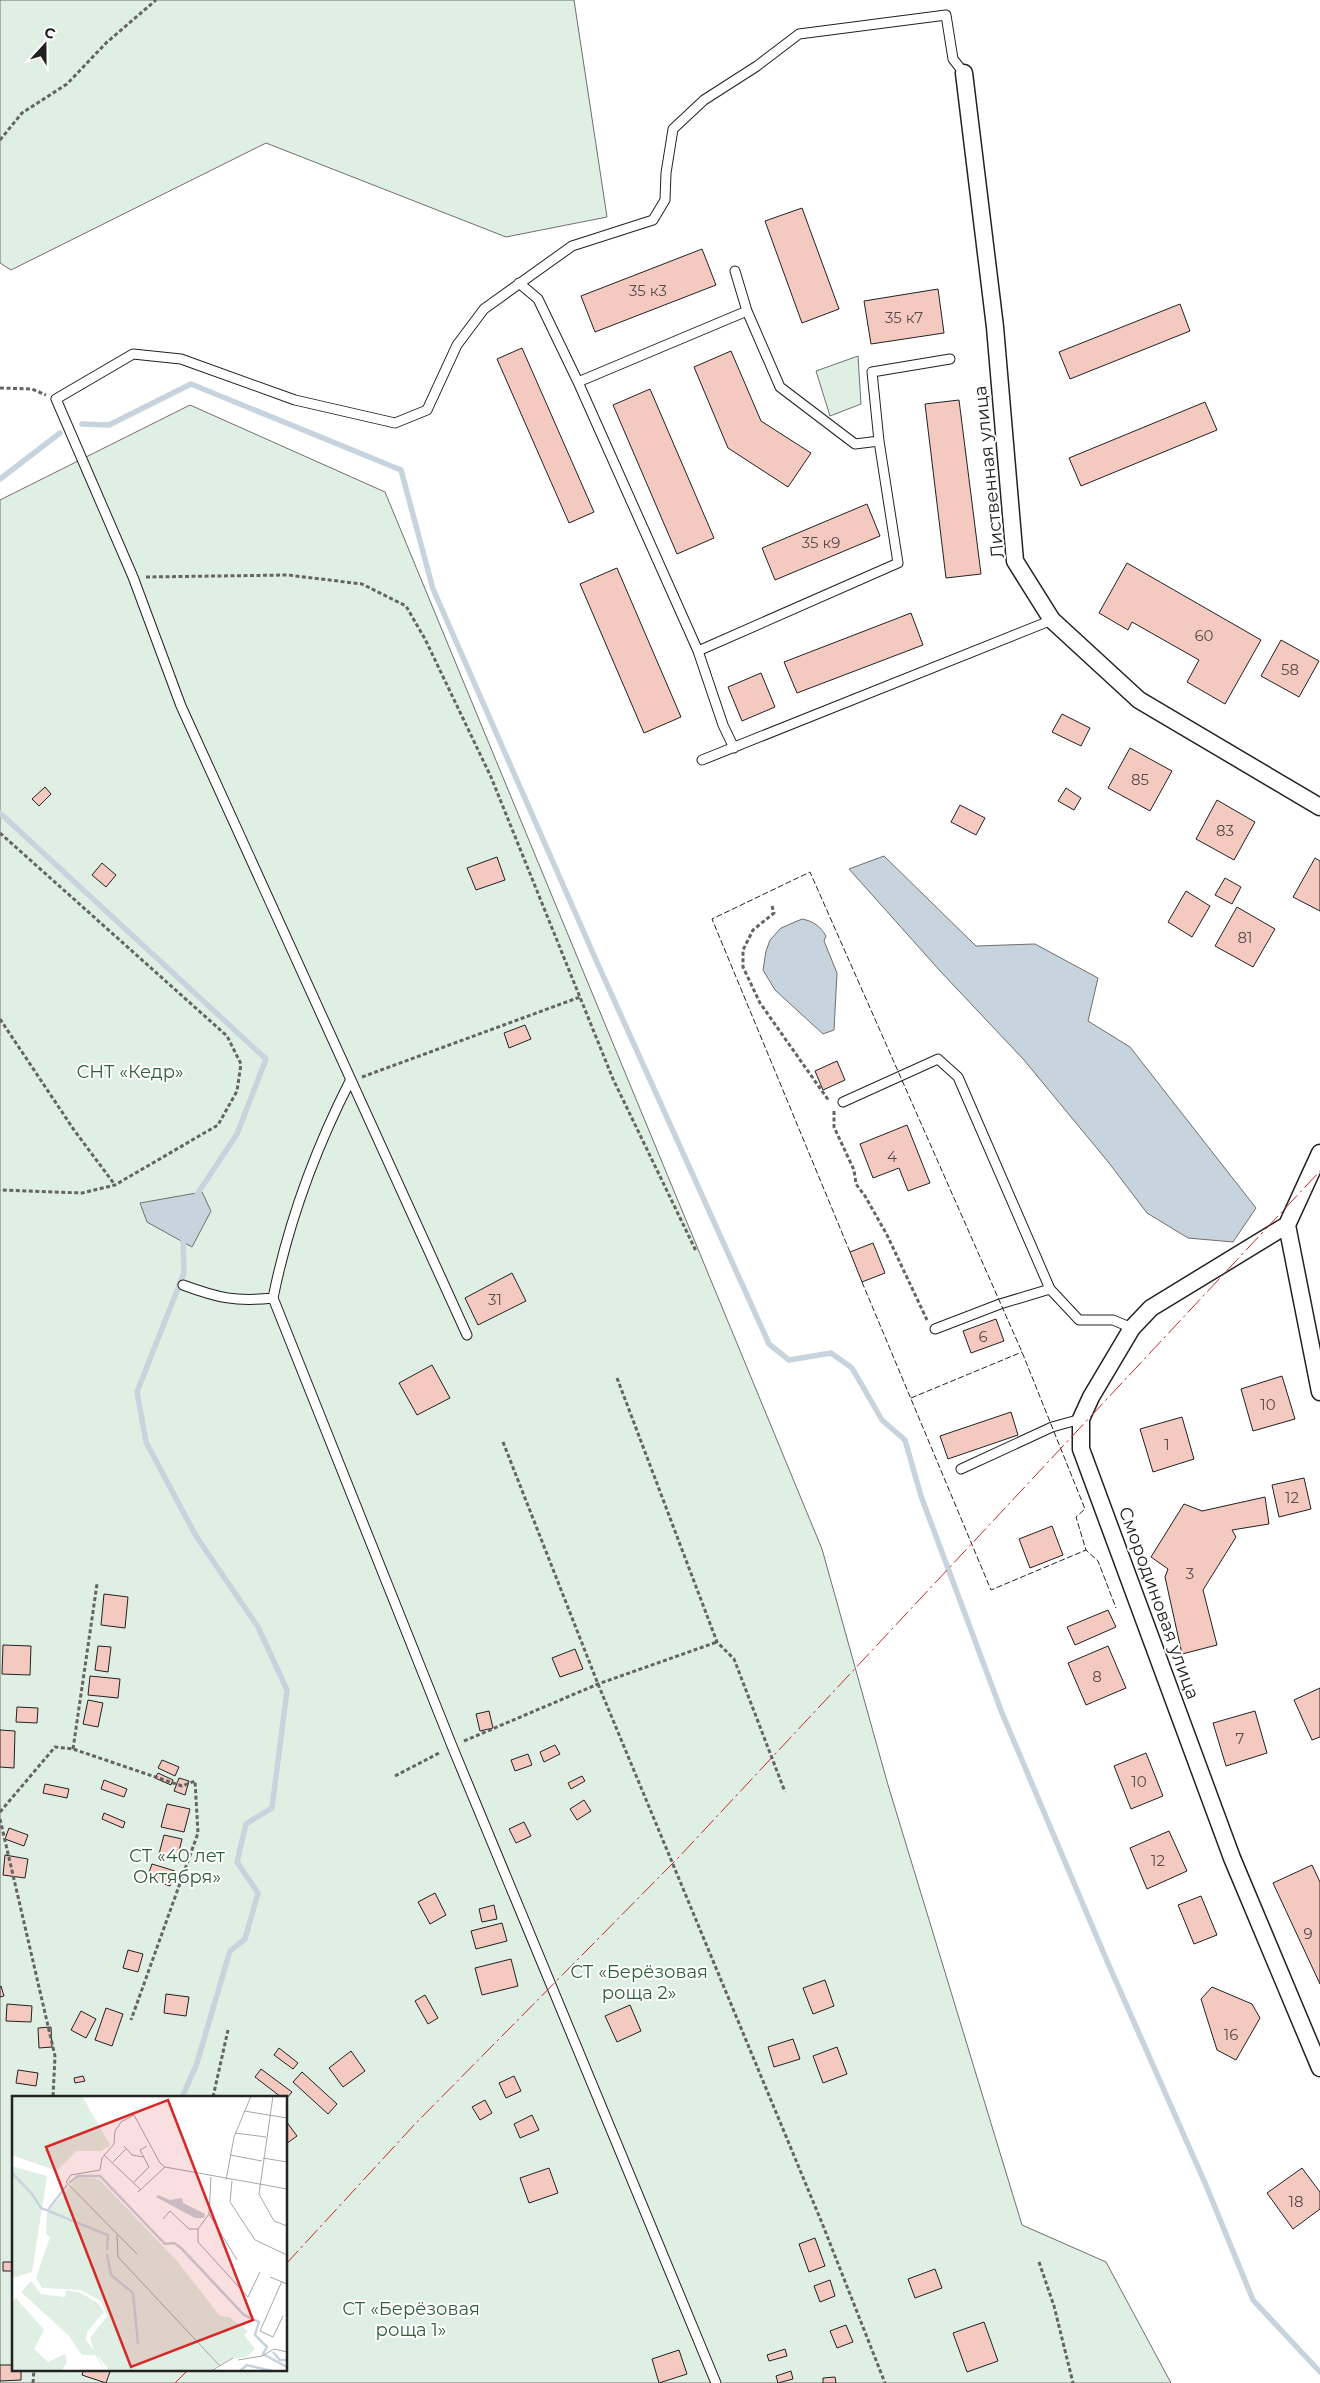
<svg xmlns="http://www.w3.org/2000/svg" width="1320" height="2383" viewBox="0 0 1320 2383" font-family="Montserrat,sans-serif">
	<rect width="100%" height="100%" fill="#fff"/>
	<path fill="#e0efe3" stroke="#6f6f6f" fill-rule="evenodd" d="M0,0H574L607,217L506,237L266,143L11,270L0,263Z
		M858,356L861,404L830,416L816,371Z
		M190,405L385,492L822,1549L888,1785L1022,2225L1106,2262L1171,2383H0V500ZM14,2097H286V2369H14Z"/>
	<path fill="#c7d3dd" stroke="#6f6f6f" d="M884,856L976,946L1035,944L1098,978L1088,1021L1130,1047L1256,1208L1233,1242L1188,1238L1147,1213L1109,1163L1024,1060L941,972L849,869Z
		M802,919C813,921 820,926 826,936L824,941L837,973L834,1030L823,1034L775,990L763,970L766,951L770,940L781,928Z
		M202,1192L211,1211L192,1247L147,1222L140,1203Z"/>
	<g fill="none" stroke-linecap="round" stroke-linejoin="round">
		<path stroke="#c7d3dd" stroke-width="5.5" d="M82,424L109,425L191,384L401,470L433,589L596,960L769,1344L789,1360L831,1353L852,1368L882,1420L905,1440L921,1496L1002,1713L1107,1961L1205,2183L1253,2300L1320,2372
			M0,479L60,433
			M0,813L266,1059L237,1134L194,1199
			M182,2097L196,2066L230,1951L245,1939L258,1893L237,1862L246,1824L272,1808L287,1690L258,1627L196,1536L146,1442L137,1392L184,1273L183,1237"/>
	</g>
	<path fill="#f3c9c0" stroke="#222" d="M802,208L839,309L802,323L765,221Z
		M702,249L716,285L595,332L581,296Z
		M938,289L944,333L871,344L864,301Z
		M1180,304L1190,331L1070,379L1059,352Z
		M522,348L594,512L569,523L497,359Z
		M731,351L761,421L811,453L788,487L728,448L694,367Z
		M650,389L714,538L677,554L613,405Z
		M959,400L981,574L946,578L925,404Z
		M1205,402L1217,430L1081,486L1069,458Z
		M867,504L880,536L775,580L762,548Z
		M1127,563L1261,640L1225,704L1187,682L1199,660L1132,622L1128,630L1099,613Z
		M617,568L681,717L644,733L580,584Z
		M911,613L923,645L797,693L784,662Z
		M1281,640L1319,661L1299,697L1261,676Z
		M761,673L775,707L742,721L728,687Z
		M1062,714L1090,728L1081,746L1052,732Z
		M1130,748L1172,771L1150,811L1108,788Z
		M45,787L51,794L39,806L32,799Z
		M1066,788L1081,798L1074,810L1058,801Z
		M1217,800L1255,822L1234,860L1196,839Z
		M960,805L985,818L976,835L951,822Z
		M497,857L505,880L476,890L467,868Z
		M1315,858L1320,861V911L1293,897Z
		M102,863L116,875L106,887L92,875Z
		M1225,878L1241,887L1232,904L1215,895Z
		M1186,891L1210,906L1192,937L1168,922Z
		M1237,907L1275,929L1253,967L1215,946Z
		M525,1025L531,1039L509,1048L504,1033Z
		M837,1061L845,1080L823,1090L815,1071Z
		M907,1125L930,1183L908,1191L899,1168L873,1178L860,1144Z
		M873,1243L885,1273L862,1282L850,1252Z
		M512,1273L526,1301L478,1325L465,1298Z
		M996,1319L1004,1341L971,1353L963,1331Z
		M432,1365L450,1398L417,1415L399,1383Z
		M1282,1376L1295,1419L1253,1431L1241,1389Z
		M1011,1412L1018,1435L948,1459L940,1436Z
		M1182,1417L1194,1459L1153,1472L1140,1429Z
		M1304,1478L1311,1509L1279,1517L1272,1485Z
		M1265,1497L1269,1524L1232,1530L1236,1537L1203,1590L1217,1645L1182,1654L1165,1577L1168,1569L1151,1557L1184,1504L1202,1511Z
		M1052,1526L1063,1555L1030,1568L1019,1539Z
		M104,1594L128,1597L125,1628L101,1625Z
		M1108,1610L1116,1627L1075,1645L1067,1627Z
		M3,1645L31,1646L30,1675L2,1674Z
		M98,1646L111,1647L108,1672L95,1670Z
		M1108,1646L1126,1688L1086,1705L1068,1663Z
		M575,1649L583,1669L560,1677L552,1658Z
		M90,1676L120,1679L118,1698L88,1695Z
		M1320,1688V1737L1312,1740L1294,1700Z
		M88,1700L103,1703L98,1727L83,1724Z
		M17,1707L38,1708L37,1723L16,1722Z
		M489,1711L493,1728L480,1731L476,1714Z
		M1255,1711L1267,1753L1226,1766L1213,1723Z
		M0,1730L15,1731L14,1768L0,1767Z
		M555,1745L560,1754L544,1762L540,1752Z
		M1146,1753L1163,1796L1131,1809L1114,1766Z
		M528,1754L532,1765L515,1771L511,1760Z
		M162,1760L179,1767L175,1776L158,1768Z
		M158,1773L173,1780L171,1785L155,1778Z
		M582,1776L585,1781L571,1789L568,1783Z
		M179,1778L189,1781L185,1795L174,1791Z
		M104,1780L127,1789L124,1797L101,1789Z
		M45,1784L69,1789L67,1798L43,1793Z
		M584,1800L591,1811L577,1820L570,1809Z
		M167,1804L190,1809L184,1832L161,1827Z
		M104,1813L125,1822L123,1828L102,1819Z
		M524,1822L531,1836L516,1843L509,1829Z
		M9,1828L28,1835L24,1846L5,1839Z
		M1169,1831L1187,1871L1147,1889L1130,1848Z
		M164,1835L182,1839L177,1859L159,1854Z
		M5,1855L28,1859L25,1878L3,1875Z
		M152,1864L175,1871L170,1886L147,1878Z
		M1312,1865L1320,1882V1984L1273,1883Z
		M435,1893L446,1915L430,1924L418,1902Z
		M1201,1896L1217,1935L1194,1944L1178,1905Z
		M494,1905L497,1919L482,1922L479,1909Z
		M502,1923L507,1941L476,1949L471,1931Z
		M128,1950L143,1954L138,1972L123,1968Z
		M511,1959L518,1986L482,1995L475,1968Z
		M825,1980L834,2006L813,2014L803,1988Z
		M1,1986L4,1996L0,1997V1987Z
		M1212,1987L1252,2004L1260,2018L1236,2060L1217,2050L1201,1999Z
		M166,1994L189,1997L186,2016L164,2013Z
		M425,1995L438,2018L428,2024L415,2001Z
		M7,2004L32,2006L31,2022L6,2021Z
		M630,2005L641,2031L617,2042L605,2016Z
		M106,2008L123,2014L112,2046L95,2040Z
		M81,2011L96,2019L86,2038L71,2030Z
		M51,2027L52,2047L39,2048L38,2028Z
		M793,2039L800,2059L774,2067L768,2047Z
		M837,2047L847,2074L823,2083L813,2056Z
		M279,2048L298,2063L293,2069L274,2055Z
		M351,2051L365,2071L343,2087L329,2068Z
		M261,2069L292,2092L286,2099V2097H281L255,2077Z
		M18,2070L38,2073L36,2086L16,2083Z
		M302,2072L337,2104L328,2114L293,2082Z
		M83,2076L85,2081L75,2083L74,2078Z
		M514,2076L521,2091L506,2098L499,2083Z
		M485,2100L492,2113L480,2120L472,2107Z
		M532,2115L539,2130L520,2138L514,2124Z
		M286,2121L297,2136L286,2144Z
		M549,2168L558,2193L529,2203L520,2178Z
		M1302,2168L1320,2192V2209L1293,2229L1267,2193Z
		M815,2238L825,2266L809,2272L799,2244Z
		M3,2262H14V2271H3Z
		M935,2269L942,2288L915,2298L908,2279Z
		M830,2280L835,2296L820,2302L814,2286Z
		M984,2322L998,2361L967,2372L953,2333Z
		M846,2325L853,2342L837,2348L830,2331Z
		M785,2349L787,2356L769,2361L767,2355Z
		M679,2350L687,2374L659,2383L652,2359Z
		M0,2365H14V2369H21V2380L0,2381Z
		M84,2369H111L106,2383L82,2375Z
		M791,2371L793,2379L778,2383L776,2376Z
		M835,2377L836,2383H823V2378Z"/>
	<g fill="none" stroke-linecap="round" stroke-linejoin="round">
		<defs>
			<path id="service" d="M735,271L747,311L780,387L855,444L879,441
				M519,283L538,299L578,382L698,651L723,725L734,748
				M578,382L747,311
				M698,651L898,563L879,441L872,372L950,359
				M702,760L1052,620
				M350,1081C316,1148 288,1224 273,1298L452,1746L716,2383
				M843,1102L938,1059L958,1077L1050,1289L1079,1320H1113L1132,1328
				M183,1285C218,1298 236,1302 273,1298
				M935,1329L1000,1304L1050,1289
				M467,1335L181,706L133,577L56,399L133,354L181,359L295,400L395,423L427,410L457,345L484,309L572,246L653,220L665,200L666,173L673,129L704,100L757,66L799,34L946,15L953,59L964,73
				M961,1469L1052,1427L1081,1419"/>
			<path id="minor" d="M964,73L995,327L1015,561L1052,620L1139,700L1320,807
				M1320,1153L1287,1225L1320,1392
				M1287,1225L1151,1308L1132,1328L1091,1397L1081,1419V1449L1232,1858L1320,2068"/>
		</defs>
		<use href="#service" stroke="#222" stroke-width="11"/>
		<use href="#minor" stroke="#222" stroke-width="19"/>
		<path stroke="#646464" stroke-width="3" stroke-dasharray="4 2.5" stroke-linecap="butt" d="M0,140L22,113L67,84L106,43L156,0
			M0,388L32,389L46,395
			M146,577L288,575L362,584L406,606L425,639L491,777L613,1079L696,1251
			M0,833L227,1036L241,1064L237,1091L218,1125L115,1185L82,1193L0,1190
			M772,906L774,913L753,930L743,950V967L760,1003L829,1101
			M0,1019L74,1130L115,1185
			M362,1077L580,997
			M834,1111V1127L854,1170L856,1184L865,1196L887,1235L927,1320
			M617,1378L717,1642L734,1659L785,1792
			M503,1442L598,1684L822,2223L885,2383
			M464,1741L598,1684L717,1642
			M73,1749L97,1584
			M395,1776L441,1752
			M0,1812L55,1747L73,1749L182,1786L195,1781L198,1833L131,2020
			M0,1819L55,2056L53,2097
			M213,2097L228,2030
			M1039,2262L1054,2306L1073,2383
			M33,2383L34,2369"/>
		<use href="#service" stroke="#fff" stroke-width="9"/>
		<use href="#minor" stroke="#fff" stroke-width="16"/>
		<path stroke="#222" stroke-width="1" stroke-dasharray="6 2.5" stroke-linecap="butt" d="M850,1252L712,919L810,872L1022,1352L1085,1509L1076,1517L1086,1550L1098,1561L1116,1608
			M862,1282L991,1590L1086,1550
			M911,1398L1022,1352"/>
		<path stroke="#c62828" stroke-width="1" stroke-dasharray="18 4 2.5 4" stroke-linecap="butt" d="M286,2264L415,2124L678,1858L1320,1171
			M175,2383L189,2369"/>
	</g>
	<g text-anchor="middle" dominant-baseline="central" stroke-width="4" stroke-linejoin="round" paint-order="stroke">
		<g font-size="15" fill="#564c4a">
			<text x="648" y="290">35 к3</text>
			<text x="904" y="317">35 к7</text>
			<text x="821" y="542">35 к9</text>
			<text x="1204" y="635">60</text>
			<text x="1290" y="669">58</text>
			<text x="1140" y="779">85</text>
			<text x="1225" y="830">83</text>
			<text x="1245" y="937">81</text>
			<text x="892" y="1156">4</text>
			<text x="495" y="1299">31</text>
			<text x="983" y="1336">6</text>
			<text x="1268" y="1404">10</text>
			<text x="1167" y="1444">1</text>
			<text x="1292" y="1497">12</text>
			<text x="1190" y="1573">3</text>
			<text x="1097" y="1676">8</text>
			<text x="1240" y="1738">7</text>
			<text x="1139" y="1781">10</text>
			<text x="1158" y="1860">12</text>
			<text x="1308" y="1933">9</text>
			<text x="1231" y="2034">16</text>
			<text x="1296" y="2201">18</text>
		</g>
		<g font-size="18" fill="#222" stroke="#fff">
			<text transform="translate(989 472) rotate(-96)">Лиственная улица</text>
			<text transform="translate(1159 1603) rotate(70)">Смородиновая улица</text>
		</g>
		<g font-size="18" fill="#2f5e38" stroke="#fff">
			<text x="130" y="1072">СНТ «Кедр»</text>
			<text x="177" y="1856">СТ «40 лет<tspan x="177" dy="21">Октября»</tspan></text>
			<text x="639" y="1972">СТ «Берёзовая<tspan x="639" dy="21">роща 2»</tspan></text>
			<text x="411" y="2309">СТ «Берёзовая<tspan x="411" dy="21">роща 1»</tspan></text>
		</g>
	</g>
	<g transform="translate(12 2096)">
		<rect width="275" height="275" fill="#fff"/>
		<path d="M0,0H70L98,49L89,55H64L45,75L0,59ZM0,70L35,80L20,176L0,182ZM66,81L87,83L165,165L208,220L217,221L236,235L232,239L243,253L234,261L218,263L197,275H98L85,259L93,275L83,259H70L57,240L9,196L19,185L29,198L53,201L54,194L69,197L86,207L92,216L75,236L74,244L82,255L78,242L95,220L89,205L68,194L30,192L24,182L38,141L34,138L35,117ZM4,202L32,234L22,253L36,266L53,258L55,267L49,275H0V206Z" fill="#e0efe3"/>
		<path d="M146,99L158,104L170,102L171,107L193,118L192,122H183L144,101Z" fill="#c7d3dd"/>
		<path fill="none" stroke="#c7d3dd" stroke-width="2.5" d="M0,77L20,98L29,112L96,139L95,154M57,87L66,80H88L153,148L162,147L169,152L232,219L247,226L243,239L255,251L251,258L275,271M36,114L55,89M95,158L99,179L121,197L126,248M261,256L268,264H275M228,275L235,269L260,275"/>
		<path fill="none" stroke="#a7a7a7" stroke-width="1" d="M261,0L247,98L262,125L275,130M232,15L275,22M223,37L254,41M112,50L120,59L131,61M92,59L129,94M218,59L250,65M251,62L275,66M101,66L114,53M199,81L197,118L225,164M214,84L222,41L239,0M220,85L218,106L243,144L275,159M122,86L137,71L128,54L135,50M126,96L153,71M197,118L186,133V146L236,201L248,176M151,123L158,115L177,133H186M105,139L106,161L208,270M125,158L54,86L59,79L88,74L90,62L102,48L103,35L109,26L122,19L148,67L153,71L275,93M258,181L275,188M270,185L248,235L261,241L271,220M226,264L250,260L262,253L275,256M199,275L221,262"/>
		<path fill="#d62828" fill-opacity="0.15" stroke="#d62828" stroke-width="2.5" d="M156,4L241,224L119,271L34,51Z"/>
		<rect width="275" height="275" fill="none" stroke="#222" stroke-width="2.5"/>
	</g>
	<g transform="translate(45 45) rotate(21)" stroke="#ffffff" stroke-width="4" paint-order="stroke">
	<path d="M0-4L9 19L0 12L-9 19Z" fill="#222222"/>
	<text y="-8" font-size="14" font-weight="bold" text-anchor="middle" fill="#222222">С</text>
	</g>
</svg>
